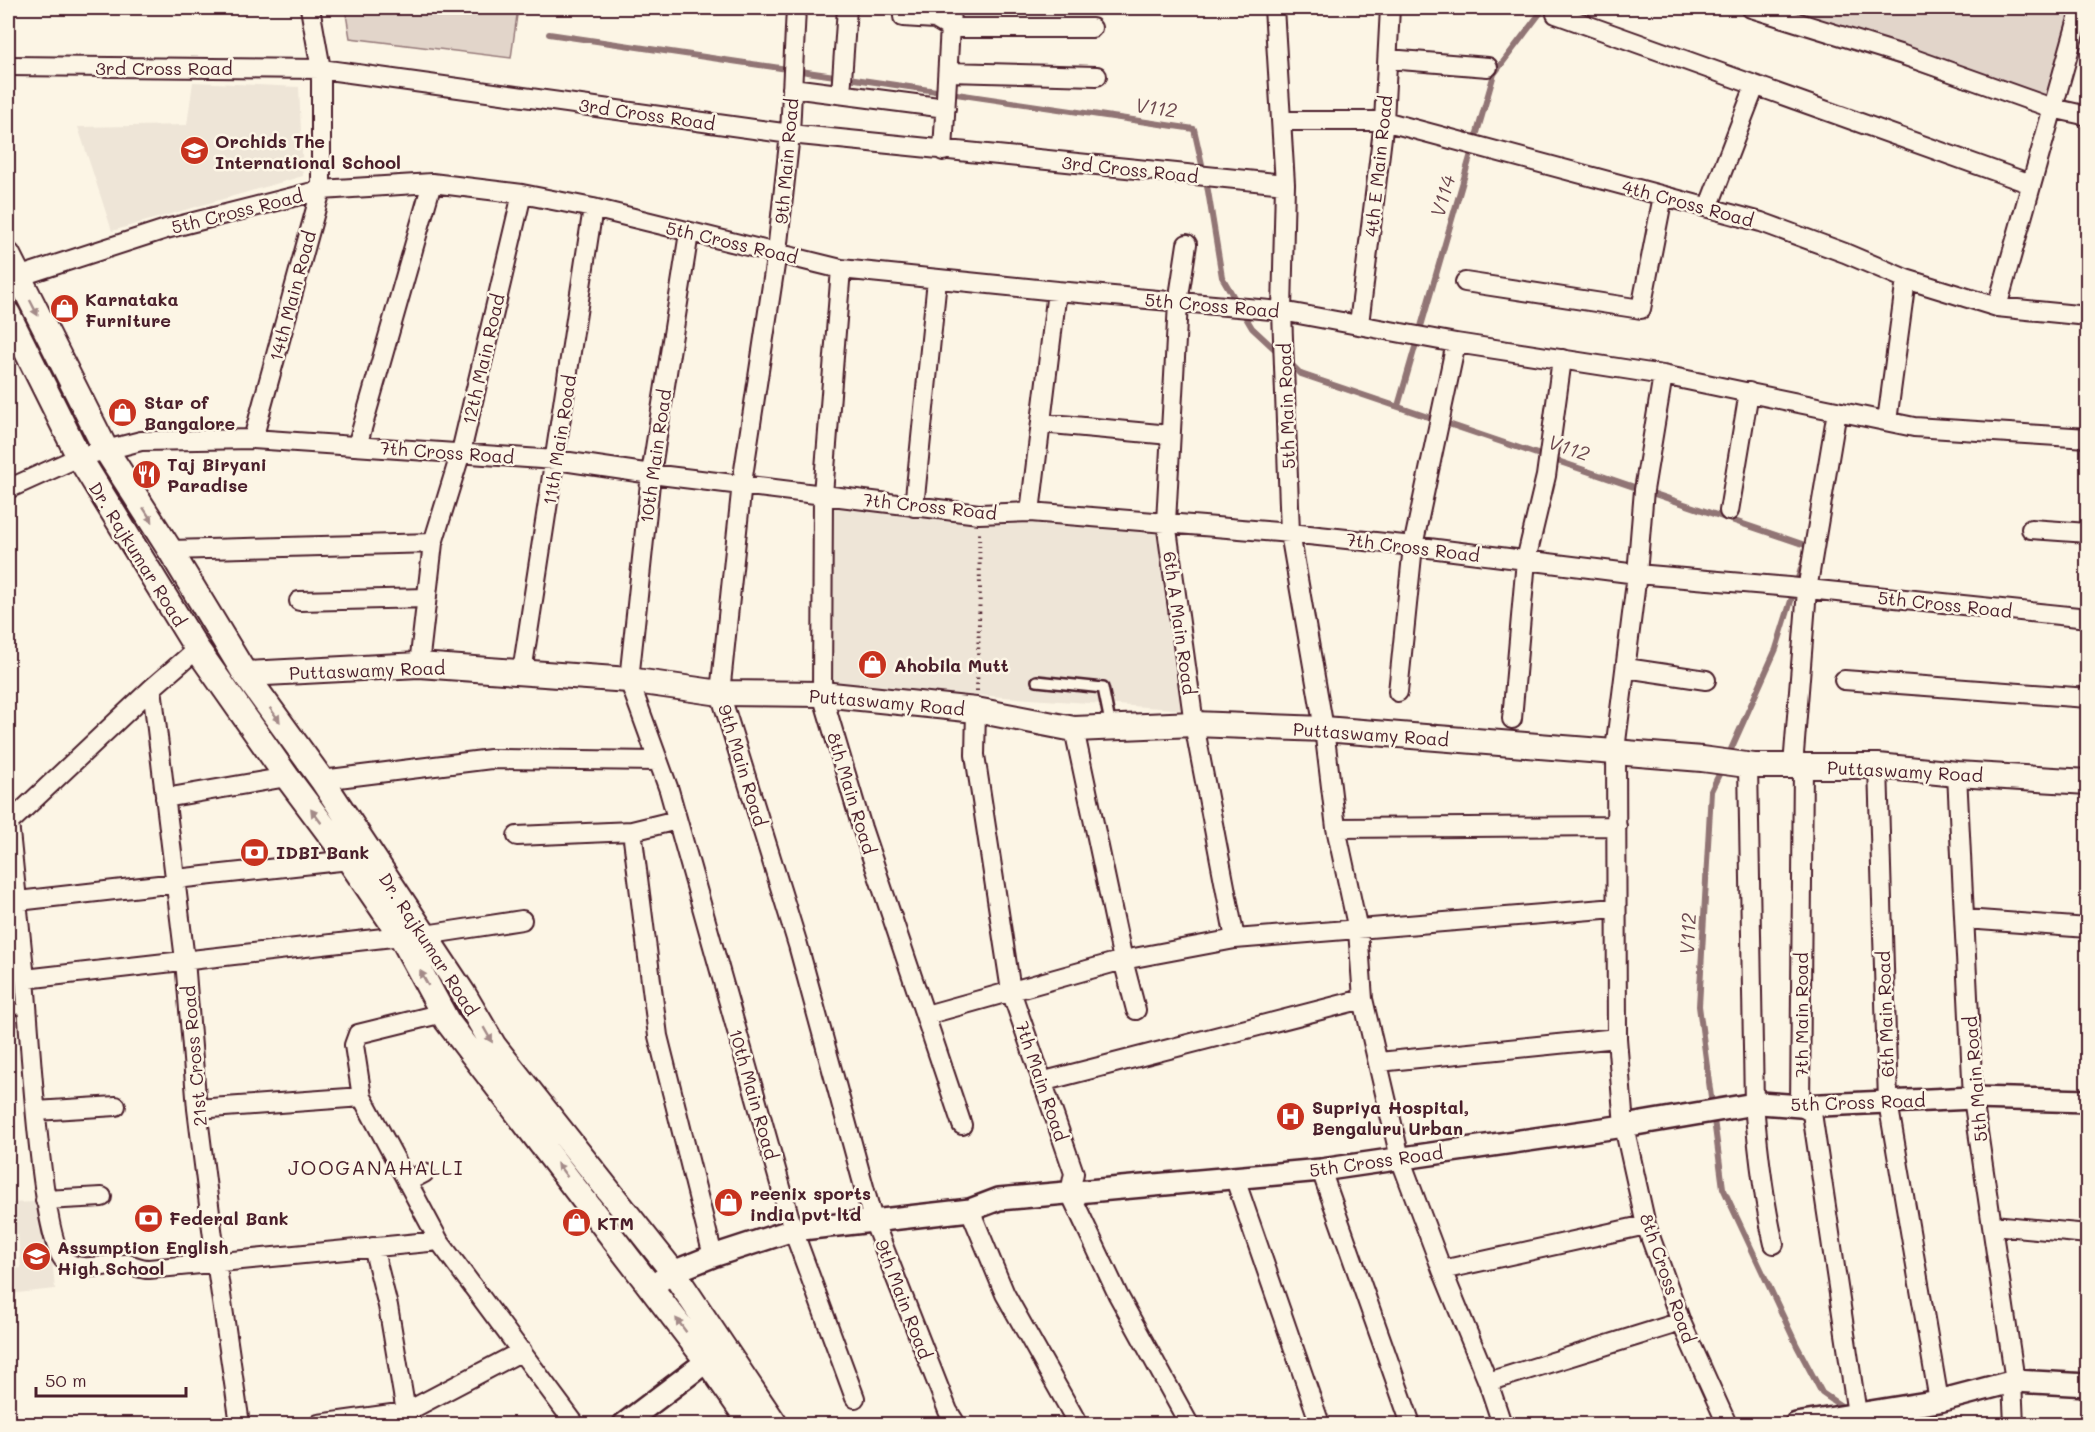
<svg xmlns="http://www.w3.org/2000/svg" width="2095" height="1432" viewBox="0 0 2095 1432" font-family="Mali,sans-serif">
	<rect width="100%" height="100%" fill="#fcf5e5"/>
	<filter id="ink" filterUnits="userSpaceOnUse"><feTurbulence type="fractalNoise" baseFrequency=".0167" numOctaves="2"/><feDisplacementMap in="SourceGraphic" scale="12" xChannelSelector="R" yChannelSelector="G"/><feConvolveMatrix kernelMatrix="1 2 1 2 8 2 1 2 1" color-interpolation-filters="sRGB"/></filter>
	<g filter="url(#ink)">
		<path fill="#eee5d7" d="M193,82L299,87L303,176L112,231L78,127L187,125Z
			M831,500L1161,526L1189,710L830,685Z
			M36,1202L39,1228L51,1247L55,1289L8,1294V1270L21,1268L18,1234H8V1203Z"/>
		<path fill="#e2d5ca" stroke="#967a7a" stroke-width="1.5" d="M345,8H518L511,58L350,38Z
			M1735,8H2072L2042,114Z"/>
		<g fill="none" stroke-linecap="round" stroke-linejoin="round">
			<path stroke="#917474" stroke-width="6" d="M549,34L1194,129L1208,191L1222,277L1252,328L1280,354
				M1288,361L1301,374L1808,546L1807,549
				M1398,406L1494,74L1544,8
				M1728,756L1776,649L1804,559
				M1722,768L1711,791L1699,1006L1723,1188L1797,1346L1822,1393L1847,1410"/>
			<defs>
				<path id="service" d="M1037,681L1103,688L1111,727
					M8,1010L28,1008"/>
				<path id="minor" d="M796,8L790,134L777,252L742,483L720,693L798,945L873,1220L948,1411L956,1424
					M1274,8L1285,184L1282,311L1290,533L1324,729L1336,828L1358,930L1363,999L1400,1158L1442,1270L1488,1382L1502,1424
					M1751,8L1903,55L2052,108L2088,116
					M1556,14L2031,184
					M903,17L935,19L950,28H1092
					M1388,59L1488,67
					M8,66L321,69L790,134L1285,184
					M948,72L1097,76
					M792,88L946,108
					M841,94L847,8
					M1282,121H1384L1761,222L1845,253L1906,279L1997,307L2088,316
					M943,151L951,8
					M1708,208L1755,86
					M689,233L651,474L629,680L669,790L793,1230L855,1398
					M1187,244L1178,303L1166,522L1194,724L1235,939
					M841,269L823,494L822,694L862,828L962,1125
					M18,277L166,229L321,190L432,183L522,194L593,208L841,269L1057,291L1282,311L1456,343L1663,375L1914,427L2088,438
					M1465,282L1641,309L1663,196
					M1997,307L2081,8
					M1359,324L1384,121L1390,8
					M1663,375L1644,490L1637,574L1616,742L1617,1038L1624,1126L1646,1225L1681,1322L1727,1424
					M1887,421L1906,279
					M1041,423L1170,435
					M253,439L321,190V69L310,8
					M357,446L432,183
					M8,489L79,457L141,441L253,439L556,460L651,474L979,514L1030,512L1290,533L1413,546L1637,574L1789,587L2088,618
					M914,507L937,280
					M1729,511L1749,392
					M1030,512L1057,291
					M2031,529L2088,533
					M170,550L433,543
					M299,601L427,598
					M419,665L433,543L461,452L522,194
					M1626,668L1706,680
					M522,672L593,208
					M1844,680L2088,698
					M152,688L185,960L197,1109L216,1261L240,1424
					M1398,692L1413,546L1456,343
					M976,710L975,755L1011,991L1074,1173L1070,1193L1118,1295L1189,1424
					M1512,719L1526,560L1546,476L1562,359
					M1074,729L1123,960L1136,1010
					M1748,765L1754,1104C1758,1151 1763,1198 1774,1244
					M1793,766L1807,590L1837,411
					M1803,766L1800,1106L1812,1113L1857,1414
					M1878,766L1888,1102L1939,1401
					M1957,774L1973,1098L2015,1381
					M322,780L491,759L658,761
					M165,798L287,777
					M9,822L25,979L401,936
					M8,824L152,688L197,649
					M1336,828L1617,826
					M632,831L658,1036L713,1256
					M517,836L632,831L677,820
					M176,879L349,860
					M18,901L176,883
					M1965,919L2088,928
					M425,935L522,920
					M25,979C29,1023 40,1238 64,1260C79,1274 108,1263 127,1264C134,1265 140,1269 149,1269L439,1241
					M443,1013L358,1034L354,1045L362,1097L439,1241L575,1424
					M926,1015L1123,960L1235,939L1616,908
					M1379,1062L1617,1038
					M1041,1082L1363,999
					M197,1109L362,1097
					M36,1111L116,1106
					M1321,1170L1411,1424
					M1235,1179L1320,1424
					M407,1182L424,1173
					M45,1200L102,1197
					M970,1210L1005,1294L1078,1424
					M1993,1225L2088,1234
					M373,1247L388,1306L406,1412
					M1442,1270L1646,1225
					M1488,1382L1681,1322
					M2012,1382L2014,1424
					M319,1424L406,1412L522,1351"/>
				<path id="tertiary" d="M651,1287L673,1272L713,1256L793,1230L970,1210L999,1199L1321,1170L1624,1126L1760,1103L1800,1106L1973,1098L2088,1101
					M624,1424L707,1361
					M1796,1424L1939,1401L2015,1381L2088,1385"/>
				<path id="secondary" d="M8,255L106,450L170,550L245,674L322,780L463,993L494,1046L673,1272L775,1424
					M8,314L79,457L197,649L287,777L349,860L401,936L447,1021L707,1361L751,1424
					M245,674L419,665L629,680L720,693L822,694L976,710L1074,729L1194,724L1324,729L1702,759L1754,766H1878L1957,774L2088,782"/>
			</defs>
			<use href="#service" stroke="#4a1f2b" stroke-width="14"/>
			<use href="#minor" stroke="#4a1f2b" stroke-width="22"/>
			<use href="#tertiary" stroke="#4a1f2b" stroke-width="26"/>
			<use href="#secondary" stroke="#4a1f2b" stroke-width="28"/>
			<path stroke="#4a1f2b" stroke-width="4" stroke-dasharray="1.5 4.5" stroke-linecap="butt" d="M977,691L980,588L979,531"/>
			<use href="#service" stroke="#fcf5e5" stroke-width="9"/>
			<use href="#minor" stroke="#fcf5e5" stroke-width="18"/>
			<use href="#tertiary" stroke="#fcf5e5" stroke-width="21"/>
			<use href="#secondary" stroke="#fcf5e5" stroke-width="24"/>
		</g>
		<defs><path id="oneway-solid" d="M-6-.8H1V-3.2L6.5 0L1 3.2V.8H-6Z" transform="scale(1.5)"/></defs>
		<g fill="#a38a88">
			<use href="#oneway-solid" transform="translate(34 308) rotate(63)"/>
			<use href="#oneway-solid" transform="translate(148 515) rotate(57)"/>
			<use href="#oneway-solid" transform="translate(275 715) rotate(54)"/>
			<use href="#oneway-solid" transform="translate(316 816) rotate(-127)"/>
			<use href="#oneway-solid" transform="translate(424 978) rotate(-119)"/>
			<use href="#oneway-solid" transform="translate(488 1035) rotate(60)"/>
			<use href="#oneway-solid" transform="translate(562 1170) rotate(-127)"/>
			<use href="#oneway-solid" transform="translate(681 1325) rotate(-127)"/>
		</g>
	</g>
	<defs>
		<symbol id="school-disc" viewBox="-11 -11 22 22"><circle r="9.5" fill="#c8321e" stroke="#fcf5e5"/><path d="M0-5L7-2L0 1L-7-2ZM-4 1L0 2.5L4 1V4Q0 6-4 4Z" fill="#fff"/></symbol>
		<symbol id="shop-disc" viewBox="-11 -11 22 22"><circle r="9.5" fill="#c8321e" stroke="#fcf5e5"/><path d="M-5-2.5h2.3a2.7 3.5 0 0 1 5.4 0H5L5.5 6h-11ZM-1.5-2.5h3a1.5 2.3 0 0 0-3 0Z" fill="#fff"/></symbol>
		<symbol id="restaurant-disc" viewBox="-11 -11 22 22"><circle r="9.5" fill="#c8321e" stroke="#fcf5e5"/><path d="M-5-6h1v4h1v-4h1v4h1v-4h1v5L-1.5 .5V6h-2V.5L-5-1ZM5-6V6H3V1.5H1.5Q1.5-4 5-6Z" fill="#fff"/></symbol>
		<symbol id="bank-disc" viewBox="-11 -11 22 22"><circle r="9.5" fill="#c8321e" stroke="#fcf5e5"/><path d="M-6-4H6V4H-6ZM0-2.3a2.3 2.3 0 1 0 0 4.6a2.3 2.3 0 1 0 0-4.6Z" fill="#fff"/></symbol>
		<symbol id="hospital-disc" viewBox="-11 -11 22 22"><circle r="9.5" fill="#c8321e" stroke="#fcf5e5"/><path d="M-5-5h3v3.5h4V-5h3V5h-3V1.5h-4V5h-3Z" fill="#fff"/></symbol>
	</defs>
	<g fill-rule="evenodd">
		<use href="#school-disc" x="178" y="134" width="33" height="33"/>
		<use href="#shop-disc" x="48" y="292" width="33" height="33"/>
		<use href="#shop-disc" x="106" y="396" width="33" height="33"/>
		<use href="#restaurant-disc" x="130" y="458" width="33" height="33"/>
		<use href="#shop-disc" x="856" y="648" width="33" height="33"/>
		<use href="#bank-disc" x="238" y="836" width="33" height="33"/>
		<use href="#hospital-disc" x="1274" y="1100" width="33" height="33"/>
		<use href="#shop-disc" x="712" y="1186" width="33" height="33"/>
		<use href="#bank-disc" x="132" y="1202" width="33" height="33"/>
		<use href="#shop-disc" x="560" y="1206" width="33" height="33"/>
		<use href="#school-disc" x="20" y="1240" width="33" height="33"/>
	</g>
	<g text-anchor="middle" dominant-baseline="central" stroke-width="5" stroke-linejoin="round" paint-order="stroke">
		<g font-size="18" fill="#4a1f2b" stroke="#fcf5e5">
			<text x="164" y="68">3rd Cross Road</text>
			<text transform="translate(647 114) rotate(8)">3rd Cross Road</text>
			<text transform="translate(786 161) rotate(-85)">9th Main Road</text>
			<text transform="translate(1378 166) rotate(-84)">4th E Main Road</text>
			<text transform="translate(1130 169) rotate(6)">3rd Cross Road</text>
			<text transform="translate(1688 203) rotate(15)">4th Cross Road</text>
			<text transform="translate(237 211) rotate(-14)">5th Cross Road</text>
			<text transform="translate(732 242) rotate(13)">5th Cross Road</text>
			<text transform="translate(292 296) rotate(-75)">14th Main Road</text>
			<text transform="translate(1212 305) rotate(5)">5th Cross Road</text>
			<text transform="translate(483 359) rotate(-77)">12th Main Road</text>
			<text transform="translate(1286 406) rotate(-92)">5th Main Road</text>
			<text transform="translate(559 440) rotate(-81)">11th Main Road</text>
			<text transform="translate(447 452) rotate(4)">7th Cross Road</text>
			<text transform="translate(655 456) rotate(-82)">10th Main Road</text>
			<text transform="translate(930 506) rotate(6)">7th Cross Road</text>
			<text transform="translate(1413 547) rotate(7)">7th Cross Road</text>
			<text transform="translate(138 554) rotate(58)">Dr. Rajkumar Road</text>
			<text transform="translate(1945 604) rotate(6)">5th Cross Road</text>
			<text transform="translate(1180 623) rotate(82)">6th A Main Road</text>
			<text transform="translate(367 670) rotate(-2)">Puttaswamy Road</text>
			<text transform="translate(887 702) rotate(5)">Puttaswamy Road</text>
			<text transform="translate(1371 734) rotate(4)">Puttaswamy Road</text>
			<text transform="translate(743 765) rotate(73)">9th Main Road</text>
			<text transform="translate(1905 771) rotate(3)">Puttaswamy Road</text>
			<text transform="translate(852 793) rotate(73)">8th Main Road</text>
			<text transform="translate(429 944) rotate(57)">Dr. Rajkumar Road</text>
			<text transform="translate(1885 1014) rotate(-92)">6th Main Road</text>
			<text transform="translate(1801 1015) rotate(-90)">7th Main Road</text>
			<text transform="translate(194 1056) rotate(-95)">21st Cross Road</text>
			<text transform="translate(1975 1079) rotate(-95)">5th Main Road</text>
			<text transform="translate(1042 1081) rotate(71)">7th Main Road</text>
			<text transform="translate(754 1094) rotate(74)">10th Main Road</text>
			<text transform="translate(1858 1102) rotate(-2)">5th Cross Road</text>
			<text transform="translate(1376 1161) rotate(-8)">5th Cross Road</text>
			<text transform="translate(1668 1278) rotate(71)">8th Cross Road</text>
			<text transform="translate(904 1299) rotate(69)">9th Main Road</text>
		</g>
		<g font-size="18" font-weight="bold" fill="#4a1f2b" stroke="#fcf5e5" text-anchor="start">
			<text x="215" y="141">Orchids The<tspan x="215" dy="21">International School</tspan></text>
			<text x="85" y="299">Karnataka<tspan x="85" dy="21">Furniture</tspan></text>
			<text x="144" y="402">Star of<tspan x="144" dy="21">Bangalore</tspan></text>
			<text x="167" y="464">Taj Biryani<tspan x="167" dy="21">Paradise</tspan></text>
			<text x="894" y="665">Ahobila Mutt</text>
			<text x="276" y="852">IDBI Bank</text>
			<text x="1312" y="1107">Supriya Hospital,<tspan x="1312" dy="21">Bengaluru Urban</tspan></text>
			<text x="750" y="1193">reenix sports<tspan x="750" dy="21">india pvt ltd</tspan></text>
			<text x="169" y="1218">Federal Bank</text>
			<text x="597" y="1223">KTM</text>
			<text x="57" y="1247">Assumption English<tspan x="57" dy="21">High School</tspan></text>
		</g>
		<g font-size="20" font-style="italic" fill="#6d4950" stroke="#fcf5e5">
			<text transform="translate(1156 107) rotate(8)">V112</text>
			<text transform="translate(1442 196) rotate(-74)">V114</text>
			<text transform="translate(1569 447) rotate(19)">V112</text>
			<text transform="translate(1687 934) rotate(-87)">V112</text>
		</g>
		<g font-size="20" letter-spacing="1.5" fill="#4a1f2b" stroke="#fcf5e5">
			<text x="376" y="1167">JOOGANAHALLI</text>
		</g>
	</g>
	<rect width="2095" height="1432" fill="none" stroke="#fcf5e5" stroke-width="30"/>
	<rect x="15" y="15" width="2065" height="1402" fill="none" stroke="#4a1f2b" stroke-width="2" filter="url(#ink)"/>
	<path d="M36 1387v9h150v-9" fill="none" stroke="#4a1f2b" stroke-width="3"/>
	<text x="45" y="1387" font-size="18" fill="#4a1f2b" stroke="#fcf5e5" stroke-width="4.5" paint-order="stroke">50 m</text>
</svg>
